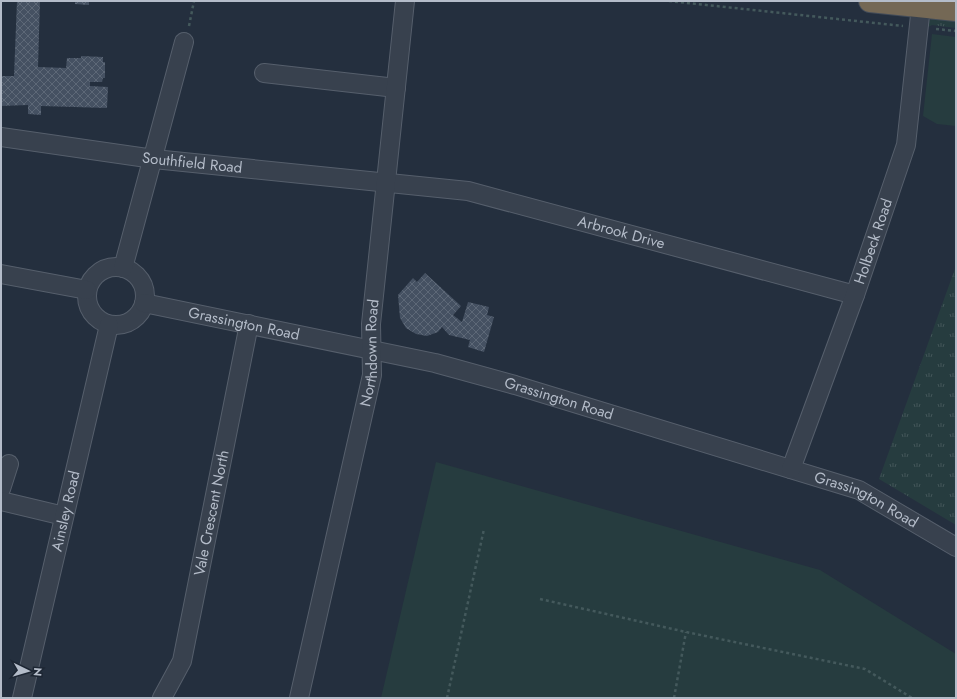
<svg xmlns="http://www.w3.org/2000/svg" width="957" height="699" viewBox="0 0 957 699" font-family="Jost,sans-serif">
	<defs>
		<pattern id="grass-tufts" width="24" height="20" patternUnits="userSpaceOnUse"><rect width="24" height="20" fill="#263c3f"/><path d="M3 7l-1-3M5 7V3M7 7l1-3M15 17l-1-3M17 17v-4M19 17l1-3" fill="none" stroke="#435659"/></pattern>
		<pattern id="building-cross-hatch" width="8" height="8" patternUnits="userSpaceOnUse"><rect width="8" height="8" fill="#455162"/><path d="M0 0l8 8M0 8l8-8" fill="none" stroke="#5d6877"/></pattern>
	</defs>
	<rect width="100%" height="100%" fill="#242f3e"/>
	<path fill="url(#grass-tufts)" d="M933,18L956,21V28L932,25L926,28L928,21Z
		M956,266V525L879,479Z"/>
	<path fill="#263c3f" d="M932,34L956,37V126L937,124L923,116Z
		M436,462L820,570L956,654V698H381Z"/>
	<path fill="url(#building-cross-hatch)" d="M17,1H40L38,67L66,68L67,58H81V56L103,57V62H105V78H103L102,82H90V86L108,87L107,108L41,106V115L28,114V105L1,106V76H14Z
		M75,1H89V5L75,4Z
		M425,273L461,306L453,315L462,322L468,302L489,307L487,315L494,317L484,352L468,347L470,340L449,335L442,327L438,332L427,336L416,334L406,328L400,318L398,295L413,278L417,282Z"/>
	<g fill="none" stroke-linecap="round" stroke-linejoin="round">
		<defs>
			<g id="minor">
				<path d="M264,73L396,88"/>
				<path id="s1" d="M1,137L154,159L468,191L855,295"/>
				<circle cx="116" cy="296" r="29"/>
				<path d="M123,268L184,42"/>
				<path d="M1,274L87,290"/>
				<path id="s2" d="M144,303L435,363L515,385L859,490L956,547"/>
				<path id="s3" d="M791,469L855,295L906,145L921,6"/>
				<path d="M1,489L9,464"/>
				<path d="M1,501L64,516"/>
				<path id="s4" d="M22,698L109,325"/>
				<path id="s5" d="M162,698L182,661L249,324"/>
				<path id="s6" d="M299,698L372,375L371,324L405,1"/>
			</g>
			<path id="highway" d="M870,1L956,10"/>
		</defs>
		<use href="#minor" stroke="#565f6c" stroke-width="20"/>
		<use href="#highway" stroke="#434c59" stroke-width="24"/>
		<path stroke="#44595c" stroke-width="2.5" stroke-dasharray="3 3" stroke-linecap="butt" d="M669,1L903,26
			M189,26L194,1
			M936,29L956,31
			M540,599L686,632L865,669L912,698
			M447,698L484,529
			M674,698L686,632"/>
		<use href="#minor" stroke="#38414e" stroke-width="18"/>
		<use href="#highway" stroke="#746855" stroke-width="22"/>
	</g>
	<g text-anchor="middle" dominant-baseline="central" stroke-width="3.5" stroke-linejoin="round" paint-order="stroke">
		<g font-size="15" fill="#b4bcc9" stroke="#1d2633">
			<text stroke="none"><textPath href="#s1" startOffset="193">Southfield Road</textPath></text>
			<text stroke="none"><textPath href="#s1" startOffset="629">Arbrook Drive</textPath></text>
			<text stroke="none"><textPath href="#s3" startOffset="242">Holbeck Road</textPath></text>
			<text stroke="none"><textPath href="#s2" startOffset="102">Grassington Road</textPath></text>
			<text stroke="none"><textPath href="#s6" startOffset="353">Northdown Road</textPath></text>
			<text stroke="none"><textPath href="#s2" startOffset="426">Grassington Road</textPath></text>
			<text stroke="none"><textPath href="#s2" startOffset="750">Grassington Road</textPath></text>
			<text stroke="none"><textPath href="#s4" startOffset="192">Ainsley Road</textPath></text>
			<text stroke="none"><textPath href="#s5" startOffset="193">Vale Crescent North</textPath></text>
		</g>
	</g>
	<rect width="957" height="699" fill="none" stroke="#b4bcc9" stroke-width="4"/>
	<g transform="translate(28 671) rotate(95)" stroke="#1d2633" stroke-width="3" paint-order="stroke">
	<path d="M0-3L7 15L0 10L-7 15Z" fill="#b4bcc9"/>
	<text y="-6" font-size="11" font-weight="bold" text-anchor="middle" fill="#b4bcc9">N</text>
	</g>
</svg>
